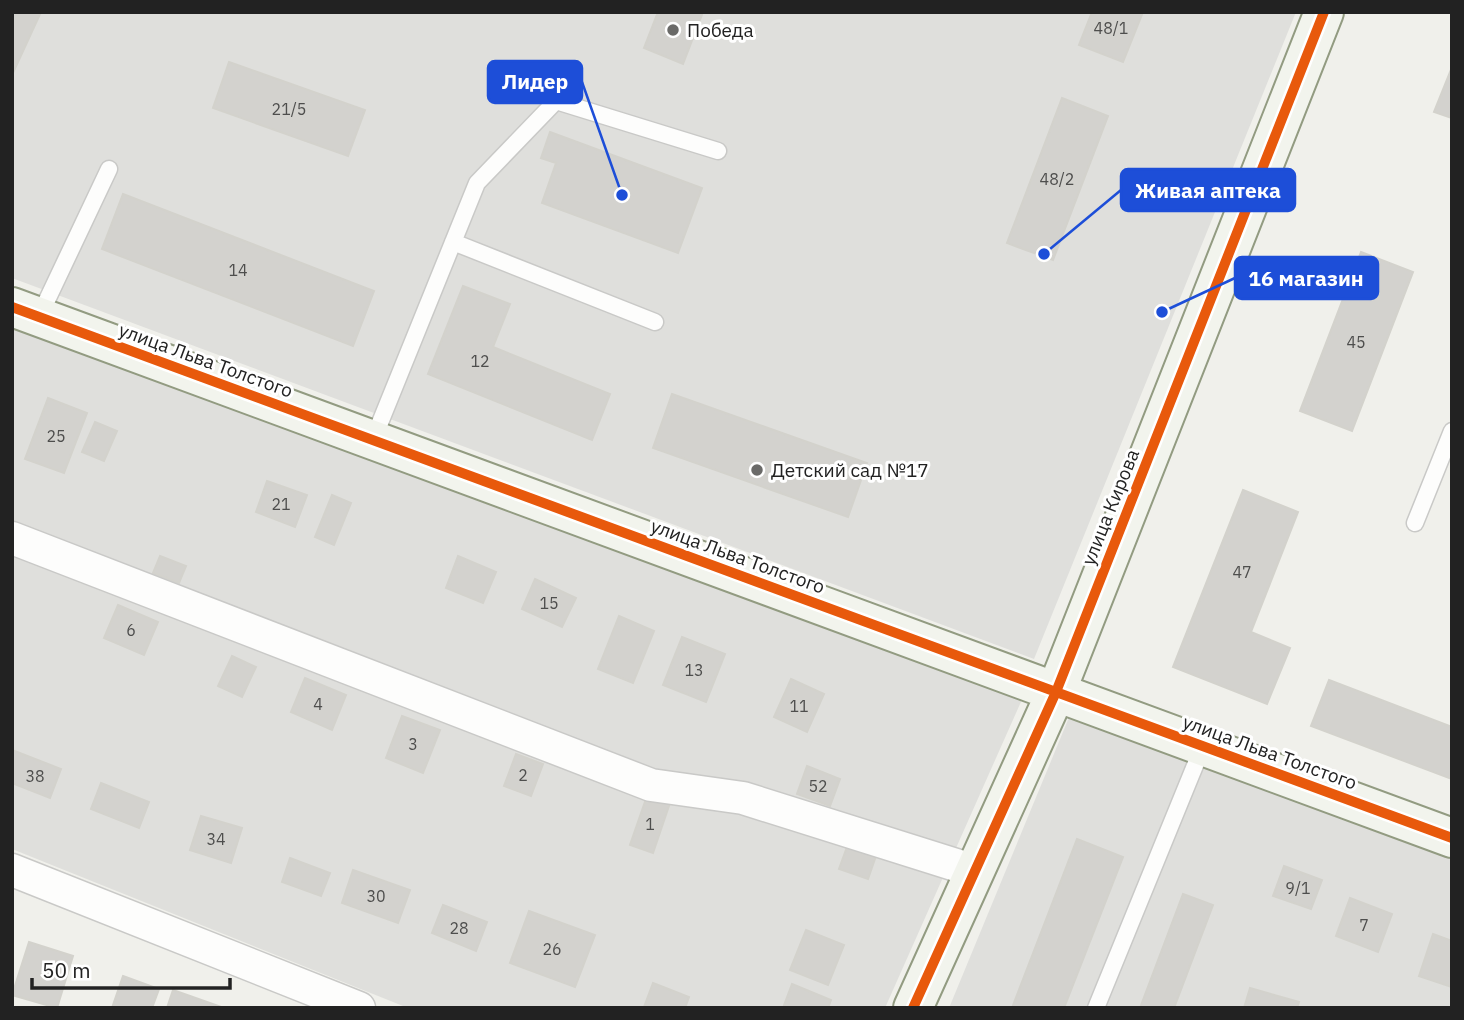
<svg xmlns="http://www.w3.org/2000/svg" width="1464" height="1020" viewBox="0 0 1464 1020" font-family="'IBM Plex Sans',sans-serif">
	<rect width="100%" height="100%" fill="#f0f0eb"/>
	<path fill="#dfdfdc" d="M12,12H1296L1034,659L12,278Z
		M12,327L1024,695L885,1008H408L12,849Z
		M1070,715L1452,858V1008H949Z"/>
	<path fill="#d3d2ce" stroke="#d3d2cc" stroke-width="2" d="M12,12H41L12,75Z
		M658,12H703L683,64L644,48Z
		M1092,12H1143L1123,62L1079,45Z
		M229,62L365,110L348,156L213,108Z
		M1452,67V118L1434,112Z
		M1062,98L1108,116L1053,260L1007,243Z
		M550,132L702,188L678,253L542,203L556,163L541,158Z
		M123,194L374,291L353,346L102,249Z
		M1361,252L1413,272L1352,431L1300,411Z
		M463,286L510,304L493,347L610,394L592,440L428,374Z
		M672,394L867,463L848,517L653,448Z
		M48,398L87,413L64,473L25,459Z
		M95,422L117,431L104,461L82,452Z
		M267,481L307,495L295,527L256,512Z
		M1243,490L1298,512L1251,632L1290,648L1267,704L1173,667Z
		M332,495L351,503L334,545L315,537Z
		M160,556L186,566L179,583L153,573Z
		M458,556L496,572L483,603L446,588Z
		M535,579L576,598L562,627L522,609Z
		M118,605L158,622L144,655L104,638Z
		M619,616L654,631L633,683L598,669Z
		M682,637L725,654L706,702L663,685Z
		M232,656L256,667L242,697L218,686Z
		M305,678L346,695L332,730L291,712Z
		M791,679L824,694L807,732L774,717Z
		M1329,680L1452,727V779L1311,726Z
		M402,716L440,730L423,773L386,758Z
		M12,750L61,769L50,798L12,783Z
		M516,754L543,764L531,796L504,786Z
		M807,766L840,779L830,806L797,794Z
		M101,783L149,802L139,828L91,809Z
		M647,796L670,803L653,853L630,845Z
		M201,816L242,828L231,863L190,850Z
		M1077,839L1123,857L1064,1008H1012Z
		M847,847L876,856L868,879L839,869Z
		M290,858L330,873L321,896L282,882Z
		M1284,866L1322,880L1311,909L1273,896Z
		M353,870L410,890L398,923L342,903Z
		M1183,894L1213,905L1174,1008H1140Z
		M1350,898L1392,914L1378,952L1336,936Z
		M443,905L487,922L476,951L432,933Z
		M529,911L595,935L575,987L510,963Z
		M806,930L844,945L828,985L790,970Z
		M1433,934L1452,941V987L1419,976Z
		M29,942L73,956L57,1008L12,995Z
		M123,976L159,989L152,1008H112Z
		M653,983L689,997L685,1008L644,1007Z
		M792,984L831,1000L828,1008H783Z
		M1250,988L1299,1002L1297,1008H1244Z
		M173,990L224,1008H167Z"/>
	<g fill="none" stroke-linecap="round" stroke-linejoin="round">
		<defs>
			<path id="lane" d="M453,242L655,322
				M39,317L109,169
				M373,440L477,183L556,101L718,151
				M1415,523L1452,431
				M1096,1008L1203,746"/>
			<path id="street" d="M12,538L651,785L743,798L975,871
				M12,870L359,1008"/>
			<path id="secondary" d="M12,307L1452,838
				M913,1008L1056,692L1324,12"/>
		</defs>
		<use href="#lane" stroke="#c9c9c7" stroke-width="19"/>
		<use href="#street" stroke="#c9c9c7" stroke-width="35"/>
		<use href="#secondary" stroke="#929b81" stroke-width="42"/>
		<use href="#lane" stroke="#fdfdfc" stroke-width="16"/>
		<use href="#street" stroke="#fdfdfc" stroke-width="32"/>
		<use href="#secondary" stroke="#f2f4ed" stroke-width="38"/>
		<defs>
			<path id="cycleway" d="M12,307L1452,838
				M913,1008L1056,692L1324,12"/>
		</defs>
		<use href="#cycleway" stroke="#fff" stroke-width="15"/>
		<use href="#cycleway" stroke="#e8590c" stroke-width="10"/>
	</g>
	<g fill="#6a6a68" stroke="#fff" stroke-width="2.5">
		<circle cx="673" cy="30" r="7"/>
		<circle cx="757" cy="470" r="7"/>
	</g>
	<g text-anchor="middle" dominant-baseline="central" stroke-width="6" stroke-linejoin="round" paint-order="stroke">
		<g font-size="16" fill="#4e4e4d">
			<text x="1111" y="28">48/1</text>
			<text x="289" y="109">21/5</text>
			<text x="1057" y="179">48/2</text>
			<text x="238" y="270">14</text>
			<text x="1356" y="342">45</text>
			<text x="480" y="361">12</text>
			<text x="56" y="436">25</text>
			<text x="281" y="504">21</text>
			<text x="1242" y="572">47</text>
			<text x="549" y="603">15</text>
			<text x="131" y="630">6</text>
			<text x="694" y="670">13</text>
			<text x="318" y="704">4</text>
			<text x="799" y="706">11</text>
			<text x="413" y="744">3</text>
			<text x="523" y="775">2</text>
			<text x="35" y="776">38</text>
			<text x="818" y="786">52</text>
			<text x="650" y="824">1</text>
			<text x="216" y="839">34</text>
			<text x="1298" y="888">9/1</text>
			<text x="376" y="896">30</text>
			<text x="1364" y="925">7</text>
			<text x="459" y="928">28</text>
			<text x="552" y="949">26</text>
		</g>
		<g font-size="19" fill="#222" stroke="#fff" text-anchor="start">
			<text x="687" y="30">Победа</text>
			<text x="771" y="470">Детский сад №17</text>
		</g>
		<g font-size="19" fill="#222" stroke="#fff">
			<text transform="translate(206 360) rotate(20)">улица Льва Толстого</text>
			<text transform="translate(1110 507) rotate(-68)">улица Кирова</text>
			<text transform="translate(738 556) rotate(20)">улица Льва Толстого</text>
			<text transform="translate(1270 752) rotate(20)">улица Льва Толстого</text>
		</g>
	</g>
	<path fill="none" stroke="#1d4ed8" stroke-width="2.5" d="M622 195L582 82M1044 254L1121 190M1162 312L1235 278"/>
	<g fill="#1d4ed8" stroke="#fff" stroke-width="2.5">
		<circle cx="622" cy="195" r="7"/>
		<circle cx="1044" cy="254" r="7"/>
		<circle cx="1162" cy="312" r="7"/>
	</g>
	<g fill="#1d4ed8" stroke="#1d4ed8" stroke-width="2.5">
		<rect x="488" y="61" width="94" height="42" rx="7"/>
		<rect x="1121" y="169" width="174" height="42" rx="7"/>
		<rect x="1235" y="257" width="143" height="42" rx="7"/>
	</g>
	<g font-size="21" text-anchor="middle" font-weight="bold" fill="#fff">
		<text x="535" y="89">Лидер</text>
		<text x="1208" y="198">Живая аптека</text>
		<text x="1306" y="286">16 магазин</text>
	</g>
	<rect width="1464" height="1020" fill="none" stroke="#222222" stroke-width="28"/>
	<path d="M32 978v10h198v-10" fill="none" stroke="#222222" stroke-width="3.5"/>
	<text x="42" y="978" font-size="21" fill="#222222" stroke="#ffffff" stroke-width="5" paint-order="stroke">50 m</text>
</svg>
